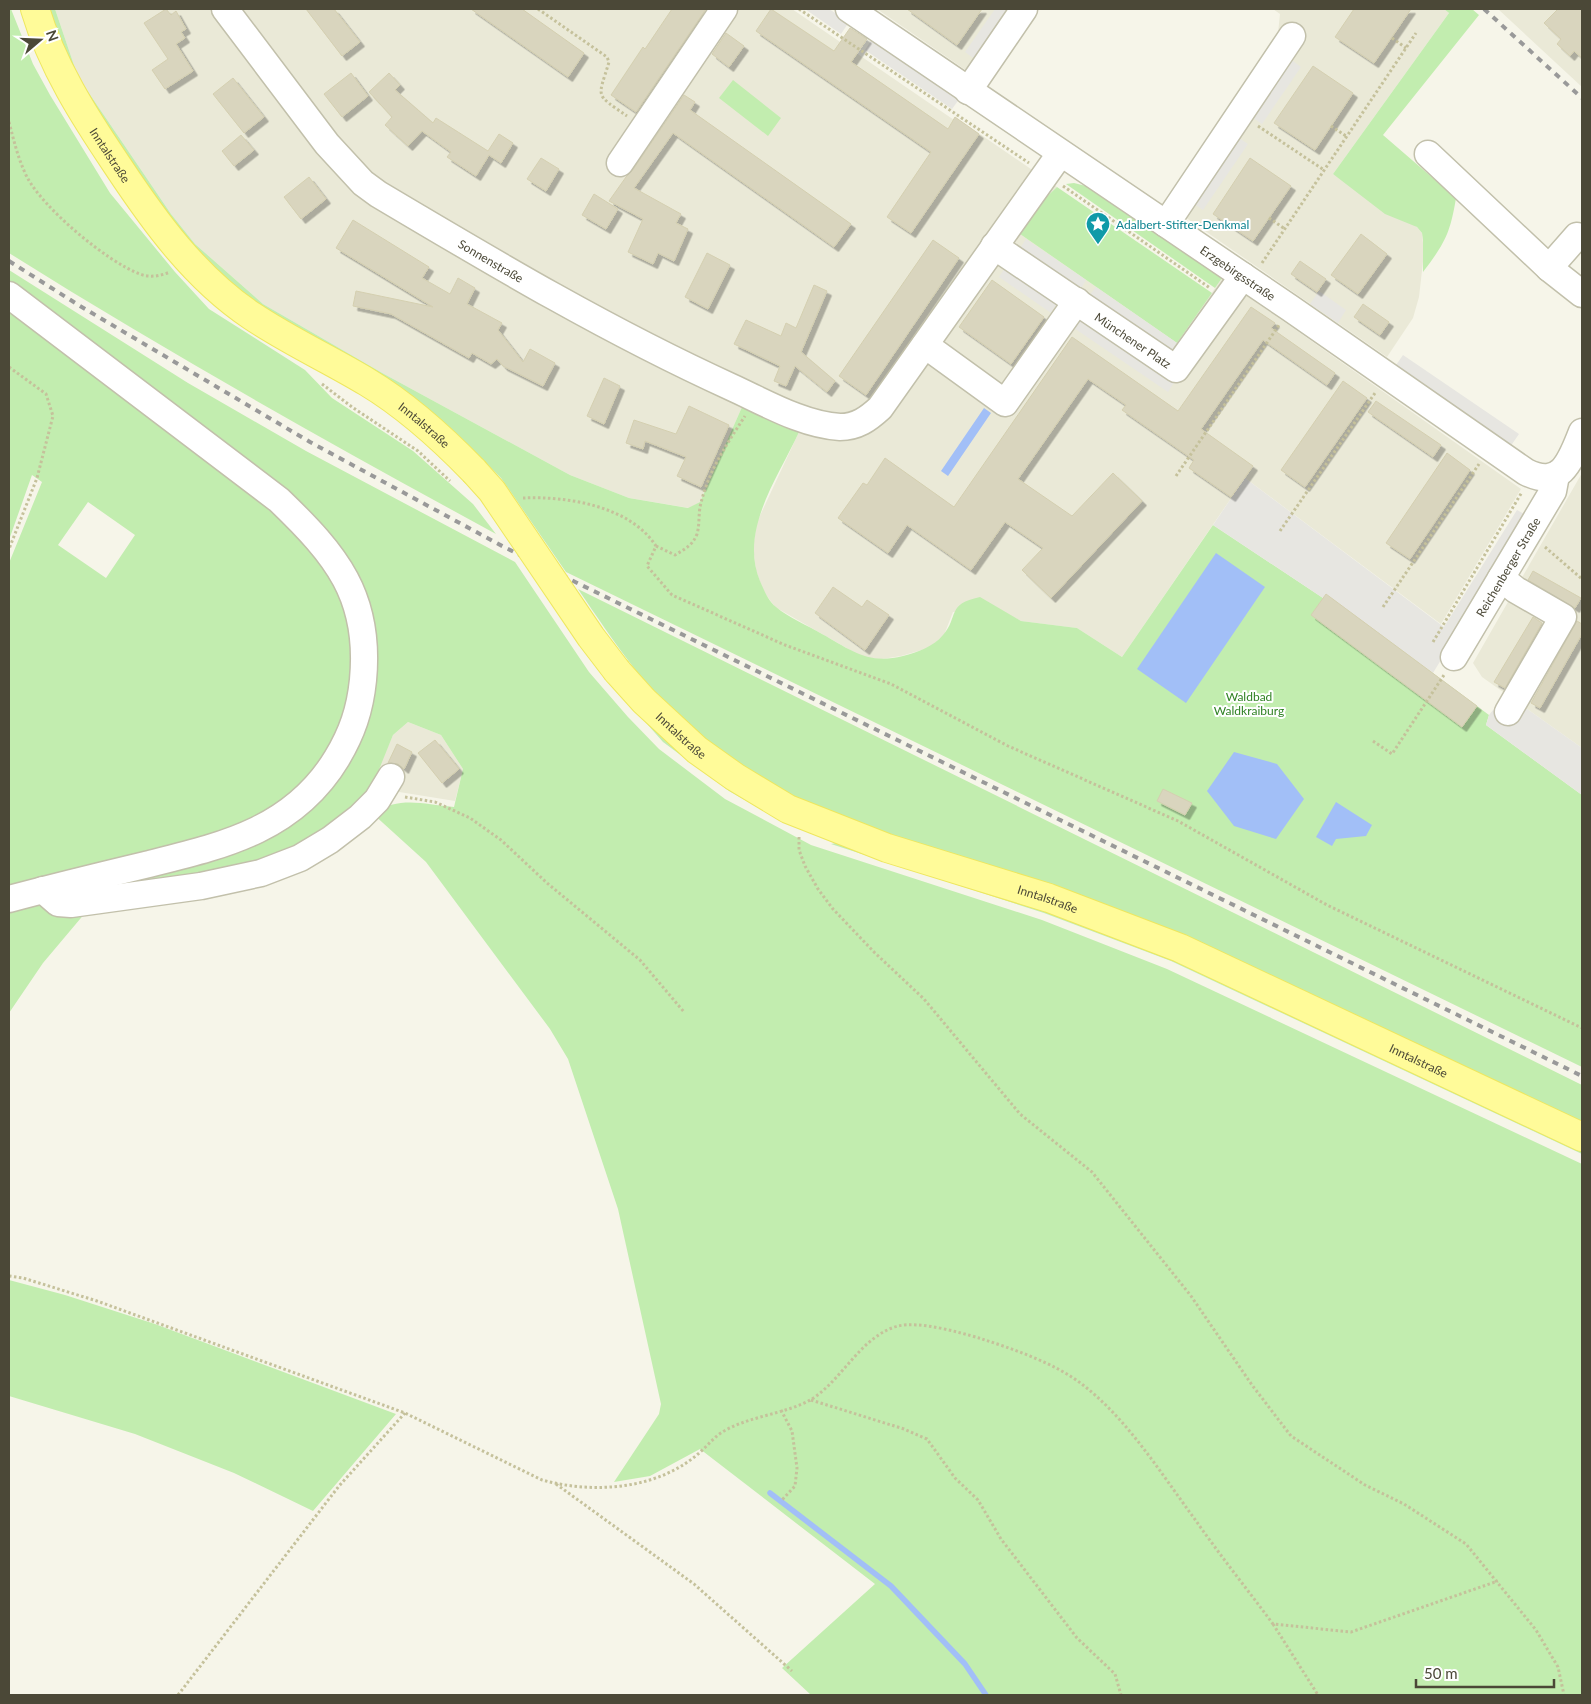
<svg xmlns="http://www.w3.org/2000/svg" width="1591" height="1704" viewBox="0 0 1591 1704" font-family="Lato,sans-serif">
	<defs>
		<filter id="shadow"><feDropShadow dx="4.5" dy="4.5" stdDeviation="0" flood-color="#0004"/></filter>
	</defs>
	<rect width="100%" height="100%" fill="#f6f5e9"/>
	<path fill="#eae9d7" d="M55,9H792L954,120L955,117L1057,187L1041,202L1020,234L1177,343L1222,278L1521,489L1441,624L1245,478L1122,657L1077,628L1021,621L1002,611L953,612L944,635L929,648L901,656L882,659L864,658L775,607L764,592L756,571L753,547L757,522L799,432L742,407L700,502L689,508L629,498L570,475L384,374L263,304L195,244L171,214L78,77Z
		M877,9H1032L983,82Z
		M1273,9H1444L1449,13L1333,174L1417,227L1422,233L1424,253L1419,297L1413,318L1387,357L1169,206L1276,52L1280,14Z
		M1498,9H1582V87Z
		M1582,473V748L1482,677L1473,663Z
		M408,722L441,735L463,769L455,801L393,791L376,774L393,735Z"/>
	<path fill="#c2edaf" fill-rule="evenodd" d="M9,9H11L33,64L50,95L110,193L175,272L209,309L305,370L332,398L413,451L473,504L496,534C331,444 168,353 9,253Z
		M45,9H55L78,77L171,214L195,244L263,304L384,374L570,475L629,498L688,508L700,502L742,407L799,432C778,478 739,530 760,581C764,590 768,601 776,607C789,618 807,625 822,634C851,650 868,665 903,656C918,652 933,647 943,635C959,617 946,604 980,597L1021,621L1077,628L1122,657L1213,525L1323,598L1326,594L1489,715L1486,725L1582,795V1067L566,572L501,478L457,434L431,411L382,379L258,309L194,253L75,82Z
		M1444,9H1472L1479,15L1383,135L1456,198C1450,234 1445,243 1423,272V240L1422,233L1417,227L1385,214L1333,174L1449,13Z
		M733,80L781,118L768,136L719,98Z
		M1074,183L1090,187L1222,278L1215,288L1066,184Z
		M1057,187L1212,293L1177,343L1020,234L1041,202Z
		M9,270L188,383L306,451L515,562L589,672L628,717L659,749L725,799L811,845L1042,920L1167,969L1582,1164V1695H811L782,1668L875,1584L700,1449L650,1476L614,1482L659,1414L661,1404L618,1209L568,1059L550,1029L426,862L372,813C401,796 422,804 454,807L463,769L441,735L408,722L393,735L363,809L278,862L63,899L269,837L289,827L312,808L346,760L360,585L9,283Z
		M9,308L271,506L334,579L346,608L351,633L352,684L339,736L307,781L283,804L245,825L196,842L9,889V563L42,482L32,475L9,540ZM88,502L135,535L106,578L58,545Z
		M578,589L1582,1085V1126L792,797C762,780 732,763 705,742C654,702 614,642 578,589Z
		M596,666L780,820L729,791L663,742Z
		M841,842L1046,908L1173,956L1582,1149V1154L1171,961L1044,913L831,844Z
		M43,898L91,906L43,963L9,1013V907Z
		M9,1280L65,1295L155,1324L396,1414L313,1511L234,1473L135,1434L9,1396Z"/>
	<path fill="#e7e6e1" d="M805,9H829L849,22L841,34Z
		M995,9H1011L976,60L965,52Z
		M872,39L960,98L952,109L865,50Z
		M1289,58L1301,67L1262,124L1250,116Z
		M1236,136L1248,144L1203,210L1191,202Z
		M1026,239L1086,280L1079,292L1019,250Z
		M1008,263L1060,298L1051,313L999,277Z
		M1096,287L1177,343L1170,354L1088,297Z
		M1319,291L1346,310L1338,323L1310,304Z
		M1078,310L1177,378L1168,392L1068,324Z
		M1403,355L1519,434L1510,447L1394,368Z
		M1245,478L1444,627L1517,510L1528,516L1433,673L1326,595L1323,598L1213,525Z
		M1506,694L1582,748V795L1486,725L1489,715Z"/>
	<path fill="#a2bff7" d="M984,408L991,413L948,476L941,471Z
		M1216,553L1265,587L1186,703L1137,669Z
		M1234,752L1277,764L1304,799L1276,839L1234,826L1207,791Z
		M1336,802L1372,825L1366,836L1336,839L1332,846L1316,837Z"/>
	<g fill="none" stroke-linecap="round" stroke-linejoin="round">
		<path stroke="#a2bff7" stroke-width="5.5" d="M770,1493L891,1586L965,1664L986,1695"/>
	</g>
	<path fill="#d9d5be" stroke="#d4cfb0" filter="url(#shadow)" d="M166,9L171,15L176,11L186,29L181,32L185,38L176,44L193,71L165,89L152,70L168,59L144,23Z
		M306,9H334L360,42L342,56Z
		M471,9H522L584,53L568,77Z
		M672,9H706L636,112L611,95L643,47L645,49Z
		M771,9L834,51L850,28L867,39L851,62L948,129L955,117L979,134L911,233L887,217L931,152L756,31Z
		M907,9H982L957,45Z
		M1354,9H1411L1374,63L1335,37Z
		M1558,9H1582V58L1574,51L1570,56L1557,44L1561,39L1544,23Z
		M726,33L744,46L729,67L712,54Z
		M1313,66L1353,93L1315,150L1274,123Z
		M351,73L368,96L342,117L324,94Z
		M389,73L400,85L395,90L433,123L436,118L488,151L499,134L513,143L501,163L489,155L476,176L447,157L451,152L422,131L408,146L385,125L392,117L369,92Z
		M233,78L264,117L244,133L213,94Z
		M684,95L695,102L690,110L851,224L834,247L673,133L634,188L681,214L676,223L688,229L674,261L658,253L653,264L628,252L643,219L609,201L626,177L632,171Z
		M241,135L254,150L234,166L222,151Z
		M541,158L559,169L546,191L527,179Z
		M1250,158L1291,186L1253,241L1213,214Z
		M309,177L326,199L301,219L284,197Z
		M594,194L618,209L606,229L582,215Z
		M353,220L429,267L422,278L450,294L458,278L475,288L467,304L502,323L498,330L523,362L530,349L555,363L543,386L503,366L497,359L491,364L472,353L469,358L391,314L353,306L356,291L433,307L336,248Z
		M1361,234L1387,254L1358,294L1331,275Z
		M933,240L959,258L866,395L839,376Z
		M707,253L730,265L708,309L685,297Z
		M1300,261L1326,279L1317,292L1291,274Z
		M992,280L1044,317L1011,364L959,327Z
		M814,285L827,291L801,352L835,381L827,392L795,366L786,386L774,381L780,366L734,344L746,320L781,336L786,323L796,328Z
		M1363,304L1389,322L1380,335L1354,317Z
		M1251,307L1275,323L1271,328L1335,373L1327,385L1263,340L1201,429L1253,466L1231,497L1189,468L1194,460L1122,410L1126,405L1088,379L1018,479L1072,516L1113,473L1142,501L1051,598L1022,570L1043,548L1005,522L971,570L907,525L888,553L838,518L863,483L867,485L885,458L954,507L1072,337L1178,411Z
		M604,378L620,386L604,424L587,416Z
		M1343,381L1367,398L1305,487L1281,470Z
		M1376,401L1441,445L1433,457L1368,412Z
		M689,406L729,425L701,487L677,476L686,457L645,441L643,449L626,443L634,420L676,434Z
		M1447,453L1470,470L1410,559L1386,543Z
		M1533,571L1581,598L1575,608L1528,580Z
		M833,587L862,607L867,600L889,615L865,650L815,613Z
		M1326,594L1477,706L1462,727L1311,615Z
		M1533,617L1542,623L1505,688L1494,682Z
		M1577,621L1582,624V634L1540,708L1531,703Z
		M435,740L459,769L442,783L418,753Z
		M397,744L412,752L404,769L398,764L388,763Z
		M1163,789L1192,803L1185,815L1157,801Z"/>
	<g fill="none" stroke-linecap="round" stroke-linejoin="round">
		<defs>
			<g id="minor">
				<path id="s1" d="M225,9L327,144L363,183L378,194C494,263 608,331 731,387C764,402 803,425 840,427C857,427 868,419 880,408L1060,154"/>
				<path id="s2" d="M849,9L1290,308L1526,472C1562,490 1571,459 1582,432"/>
				<path d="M968,91L1024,9"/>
				<path d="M1428,154L1549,268L1582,294"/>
				<path d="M620,163L724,9"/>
				<path d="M1166,224L1292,36"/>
				<path id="s3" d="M994,246L1176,369L1243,276"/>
				<path d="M1549,268L1577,236"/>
				<path d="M9,295L279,500C336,555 371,596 363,680C360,710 352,733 337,758C293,831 221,846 145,865C99,876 54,887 9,899"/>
				<path d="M925,345L1005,403L1077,301"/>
				<path d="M1501,578L1516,590L1563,617L1508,712"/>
				<path id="s4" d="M1454,657L1553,491L1556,475"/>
				<path d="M43,890L58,903L71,904L201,886L261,873L300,858L330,840L360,817L377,800L391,777"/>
			</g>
			<g id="major">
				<path id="s5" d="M35,9C52,66 84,116 117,165C154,221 195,278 252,316C289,341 329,359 367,382C407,406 442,438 474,471"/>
				<path id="s6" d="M617,671L644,701L697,750L735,777L788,809L887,848L1049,898L1180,948L1582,1137"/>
			</g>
		</defs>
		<use href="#minor" stroke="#c2c0ab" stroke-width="29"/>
		<use href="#major" stroke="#eee75f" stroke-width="30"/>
		<path stroke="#c5c19b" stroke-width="3" stroke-dasharray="2.5 2.5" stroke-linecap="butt" d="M538,9L607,57L609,62C598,99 594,93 627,116
			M799,9L1029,163
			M1392,38L1406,48
			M9,122C14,141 18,159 27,177C43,208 107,262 140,274C150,278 160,276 170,272
			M1258,126L1324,170
			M1331,126L1346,136
			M1063,186L1210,288
			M1269,218L1285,229
			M1262,263L1416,33
			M9,367L46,394L53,416L37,478L9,549
			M322,384L352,407L418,451L450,481
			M1176,476L1279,325
			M523,498C567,496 630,506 656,546L647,566L672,595L785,645L891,684L1008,746L1178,821L1327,905L1582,1028
			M1280,531L1375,393
			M656,546L675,555C685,549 693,545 697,534C700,524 698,513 701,503C709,470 727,444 745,416
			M1545,547L1582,579
			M1383,607L1479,464
			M1433,642L1522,492
			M1373,741L1392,754L1444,675
			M405,797L435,802L470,818L501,840L547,883L640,960L684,1012
			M799,837V850L805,866L818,889L833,909L874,952L924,999L1020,1114L1092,1172L1191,1296L1252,1385L1291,1436L1365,1485L1404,1504L1466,1544L1536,1630L1558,1667L1564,1695
			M9,1276L23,1278L97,1301L405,1413L542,1480C593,1494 656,1490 698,1454C705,1448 711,1441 718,1435C744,1416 785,1415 812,1399C843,1379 861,1336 898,1326C920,1321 958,1332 979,1338C1013,1349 1055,1363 1083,1385C1128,1420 1160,1472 1194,1518C1219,1554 1247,1589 1273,1624L1351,1632L1498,1581
			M811,1400L904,1429L927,1439L955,1478L978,1500L1001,1539L1077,1638L1115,1674L1121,1695
			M781,1410L792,1431L797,1468L795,1486L781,1501
			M556,1484L694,1584L792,1671
			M1273,1624L1318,1695
			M178,1695L339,1486L405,1413"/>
		<use href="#minor" stroke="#fff" stroke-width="26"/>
		<use href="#major" stroke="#fffb99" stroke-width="28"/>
		<path stroke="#999" stroke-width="4" stroke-dasharray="6 6" stroke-linecap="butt" d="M1484,9L1582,98
			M9,261L80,306L310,442L504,547L1582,1076"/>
		<defs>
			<path id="major-bridge" d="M474,471L492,491L591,637L617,671"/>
		</defs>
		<use href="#major-bridge" stroke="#eee75f" stroke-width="30" stroke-linecap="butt"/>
		<use href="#major-bridge" stroke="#fffb99" stroke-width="28"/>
	</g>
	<defs>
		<symbol id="sight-pin" viewBox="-11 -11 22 30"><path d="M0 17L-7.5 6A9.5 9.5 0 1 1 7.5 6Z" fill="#0f9aa8" stroke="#fff"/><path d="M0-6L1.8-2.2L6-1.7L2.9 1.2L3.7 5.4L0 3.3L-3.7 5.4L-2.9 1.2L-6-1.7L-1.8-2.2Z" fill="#fff"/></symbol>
	</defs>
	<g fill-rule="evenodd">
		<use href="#sight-pin" x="1084" y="210" width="28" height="38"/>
	</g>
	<g text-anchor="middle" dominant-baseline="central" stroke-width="4" stroke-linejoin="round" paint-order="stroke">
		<g font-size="12" fill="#4b4837" stroke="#fff">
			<text stroke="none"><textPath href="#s5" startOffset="165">Inntalstraße</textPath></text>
			<text stroke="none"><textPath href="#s1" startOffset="372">Sonnenstraße</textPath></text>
			<text stroke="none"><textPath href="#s2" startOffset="470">Erzgebirgsstraße</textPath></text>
			<text stroke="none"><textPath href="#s3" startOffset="168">Münchener Platz</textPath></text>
			<text stroke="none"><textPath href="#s5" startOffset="585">Inntalstraße</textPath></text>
			<text stroke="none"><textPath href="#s4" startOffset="105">Reichenberger Straße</textPath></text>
			<text stroke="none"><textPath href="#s6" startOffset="91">Inntalstraße</textPath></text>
			<text stroke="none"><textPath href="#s6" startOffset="496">Inntalstraße</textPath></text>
			<text stroke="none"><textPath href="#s6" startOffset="901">Inntalstraße</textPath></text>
		</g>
		<g font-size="12" fill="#0d838f" stroke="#fff" text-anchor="start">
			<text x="1116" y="224">Adalbert-Stifter-Denkmal</text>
		</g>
		<g font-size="12" fill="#308224" stroke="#fff">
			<text x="1249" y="696">Waldbad<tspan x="1249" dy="14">Waldkraiburg</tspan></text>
		</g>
	</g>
	<rect width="1591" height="1704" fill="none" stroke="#4b4837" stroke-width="20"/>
	<g transform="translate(40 40) rotate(71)" stroke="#ffffff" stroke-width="4" paint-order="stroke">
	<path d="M0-4L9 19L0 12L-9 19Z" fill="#4b4837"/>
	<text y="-8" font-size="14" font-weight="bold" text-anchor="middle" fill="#4b4837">N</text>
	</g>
	<path d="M1416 1679v8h138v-8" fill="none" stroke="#4b4837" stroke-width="2.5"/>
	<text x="1424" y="1679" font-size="15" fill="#4b4837" stroke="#ffffff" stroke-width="4" paint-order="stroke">50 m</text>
</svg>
